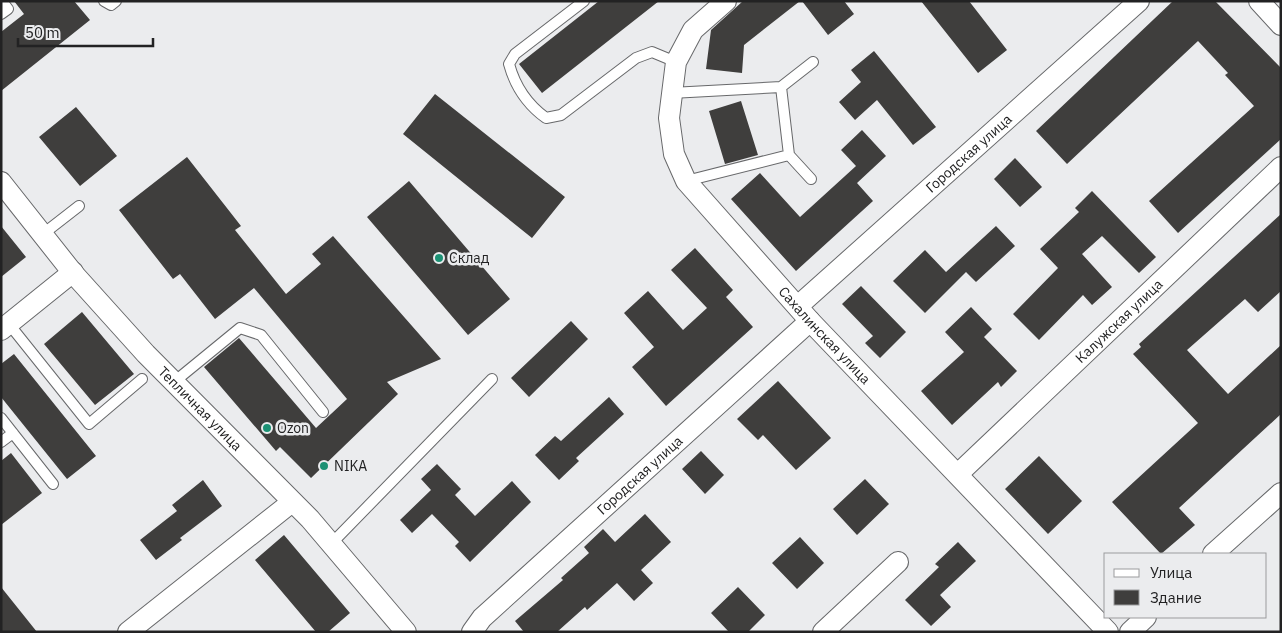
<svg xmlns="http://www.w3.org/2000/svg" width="1282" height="633" viewBox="0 0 1282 633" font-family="'IBM Plex Sans',sans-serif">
	<rect width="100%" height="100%" fill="#ebecee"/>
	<path fill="#3f3e3d" d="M14,1H74L90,20L1,91V32L24,14Z
		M599,1H659L542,93L519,64Z
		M743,1H800L744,45L742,73L706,69L711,30Z
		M802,1H844L854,14L828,35Z
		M921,1H969L1007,50L978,73Z
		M1173,1H1215L1281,68V139L1178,233L1149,201L1254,106L1225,75L1228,73L1198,41L1067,164L1036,131Z
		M874,51L936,127L913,145L877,100L855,120L839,102L861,82L851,70Z
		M435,94L565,197L532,238L403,134Z
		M741,101L758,155L725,164L709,111Z
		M76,107L117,156L80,186L39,137Z
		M862,130L886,156L857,183L873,201L796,271L731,199L760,173L800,217L856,166L841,150Z
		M187,157L241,226L235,230L286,294L321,264L312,254L333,236L441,359L387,382L398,394L311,478L280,447L276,451L204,367L239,338L316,428L347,399L254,288L215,319L180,274L173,279L119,210Z
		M1015,158L1042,187L1020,207L994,179Z
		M409,181L510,299L468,335L367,217Z
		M1092,191L1156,257L1139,273L1102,236L1082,254L1112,287L1092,305L1083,295L1039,340L1013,314L1058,268L1040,249L1079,212L1075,208Z
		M1281,214V291L1258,312L1245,299L1187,350L1228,394L1281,345V414L1179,508L1195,525L1161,554L1112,502L1198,423L1133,354L1141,347L1139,344Z
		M1,226L26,257L1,277Z
		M996,226L1015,246L976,282L966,272L925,313L893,281L925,250L946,272Z
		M695,248L733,290L726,297L753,327L666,406L632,367L654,347L624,313L648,291L683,330L707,308L671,270Z
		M861,286L906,332L880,358L865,343L873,336L842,304Z
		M971,307L992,329L984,337L1017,371L1001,387L998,382L952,425L921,391L964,352L945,332Z
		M82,312L134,374L95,405L44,344Z
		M571,321L588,339L529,397L511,378Z
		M14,354L96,456L67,479L1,397V364Z
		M778,381L831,438L796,470L763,435L758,440L737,419Z
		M609,397L624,414L576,458L579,461L559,480L535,455L555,436L561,441Z
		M701,451L724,475L705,494L682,469Z
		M11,453L42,493L1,525V461Z
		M1039,456L1082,501L1048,534L1005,489Z
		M437,464L461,489L455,495L475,516L512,481L531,502L470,562L455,546L459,542L432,514L412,533L400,520L431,490L421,479Z
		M865,479L889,504L857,535L833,509Z
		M203,480L222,506L180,538L182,540L156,560L140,540L177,511L172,505Z
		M645,514L671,542L641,570L653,583L634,601L617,583L587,610L585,607L557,632H524L515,621L563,580L561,578L589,553L584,547L603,529L615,542Z
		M284,535L350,613L328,632H316L255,560Z
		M800,537L824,563L797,589L772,563Z
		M958,542L976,561L940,595L951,607L931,626L905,600L939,567L935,564Z
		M1,587L37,632H1Z
		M738,587L765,615L748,632H729L711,613Z"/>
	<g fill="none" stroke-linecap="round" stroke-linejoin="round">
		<defs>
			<path id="lane" d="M104,1L111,5L116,1
				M584,1L515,54L509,64C515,86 528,105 546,118L561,115L636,58L652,52L676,62
				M1,14L8,9L2,1
				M781,87L813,62
				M671,93L781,87L789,155L686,181
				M789,155L811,179
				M43,234L79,206
				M9,324L89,424L142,379
				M174,382L240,328L261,335L323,412
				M1,418L53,484
				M1,442L13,433
				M331,544L492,379"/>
			<g id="street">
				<path id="s1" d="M726,1L693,30L676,62L669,118L674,154L686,181L810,321L1108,632"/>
				<path d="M1259,1L1281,25"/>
				<path id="s2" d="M1,182L73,273L146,354L310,519L406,632"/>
				<path id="s3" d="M798,306L1139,1"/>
				<path d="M1,330L73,272"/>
				<path id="s4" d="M958,474L1281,167"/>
				<path d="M1213,554L1281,493"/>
				<path d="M128,632L292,502"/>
				<path id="s5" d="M472,632L482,618L810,321"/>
				<path d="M823,632L898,562"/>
				<path d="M1130,632L1146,617"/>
			</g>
		</defs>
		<use href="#lane" stroke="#67686a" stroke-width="12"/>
		<use href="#street" stroke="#67686a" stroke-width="22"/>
		<use href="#lane" stroke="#fff" stroke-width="10"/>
		<use href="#street" stroke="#fff" stroke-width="20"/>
	</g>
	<g fill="#1c9174" stroke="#ebecee" stroke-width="2">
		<circle cx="439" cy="258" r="5"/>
		<circle cx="267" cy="428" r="5"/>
		<circle cx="324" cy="466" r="5"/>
	</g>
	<g text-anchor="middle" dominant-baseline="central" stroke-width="5" stroke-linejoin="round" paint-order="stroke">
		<g font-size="14" fill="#222223" stroke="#ebecee">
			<text stroke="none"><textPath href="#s3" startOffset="229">Городская улица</textPath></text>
			<text stroke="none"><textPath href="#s4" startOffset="222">Калужская улица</textPath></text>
			<text stroke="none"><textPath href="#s1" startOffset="410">Сахалинская улица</textPath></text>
			<text stroke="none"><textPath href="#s2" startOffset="302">Тепличная улица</textPath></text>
			<text stroke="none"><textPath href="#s5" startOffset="230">Городская улица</textPath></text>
		</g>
		<g font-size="14" fill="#222223" stroke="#ebecee" text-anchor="start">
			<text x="449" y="258">Склад</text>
			<text x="277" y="428">Ozon</text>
			<text x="334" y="466">NIKA</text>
		</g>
	</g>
	<rect width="1282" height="633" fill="none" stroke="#222223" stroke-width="5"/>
	<rect x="1104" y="553" width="162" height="65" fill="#ebecee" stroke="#9b9b9d"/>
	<rect x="1114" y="569" width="25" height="8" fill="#ffffff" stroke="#9b9b9d"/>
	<text x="1150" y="578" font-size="15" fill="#222223">Улица</text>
	<rect x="1114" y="590" width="25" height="15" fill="#3f3e3d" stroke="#9b9b9d"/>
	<text x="1150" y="603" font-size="15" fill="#222223">Здание</text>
	<path d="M18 38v8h135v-8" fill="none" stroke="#222223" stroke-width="2.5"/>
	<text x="25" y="38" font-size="15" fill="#222223" stroke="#ebecee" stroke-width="4" paint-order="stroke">50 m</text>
</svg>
